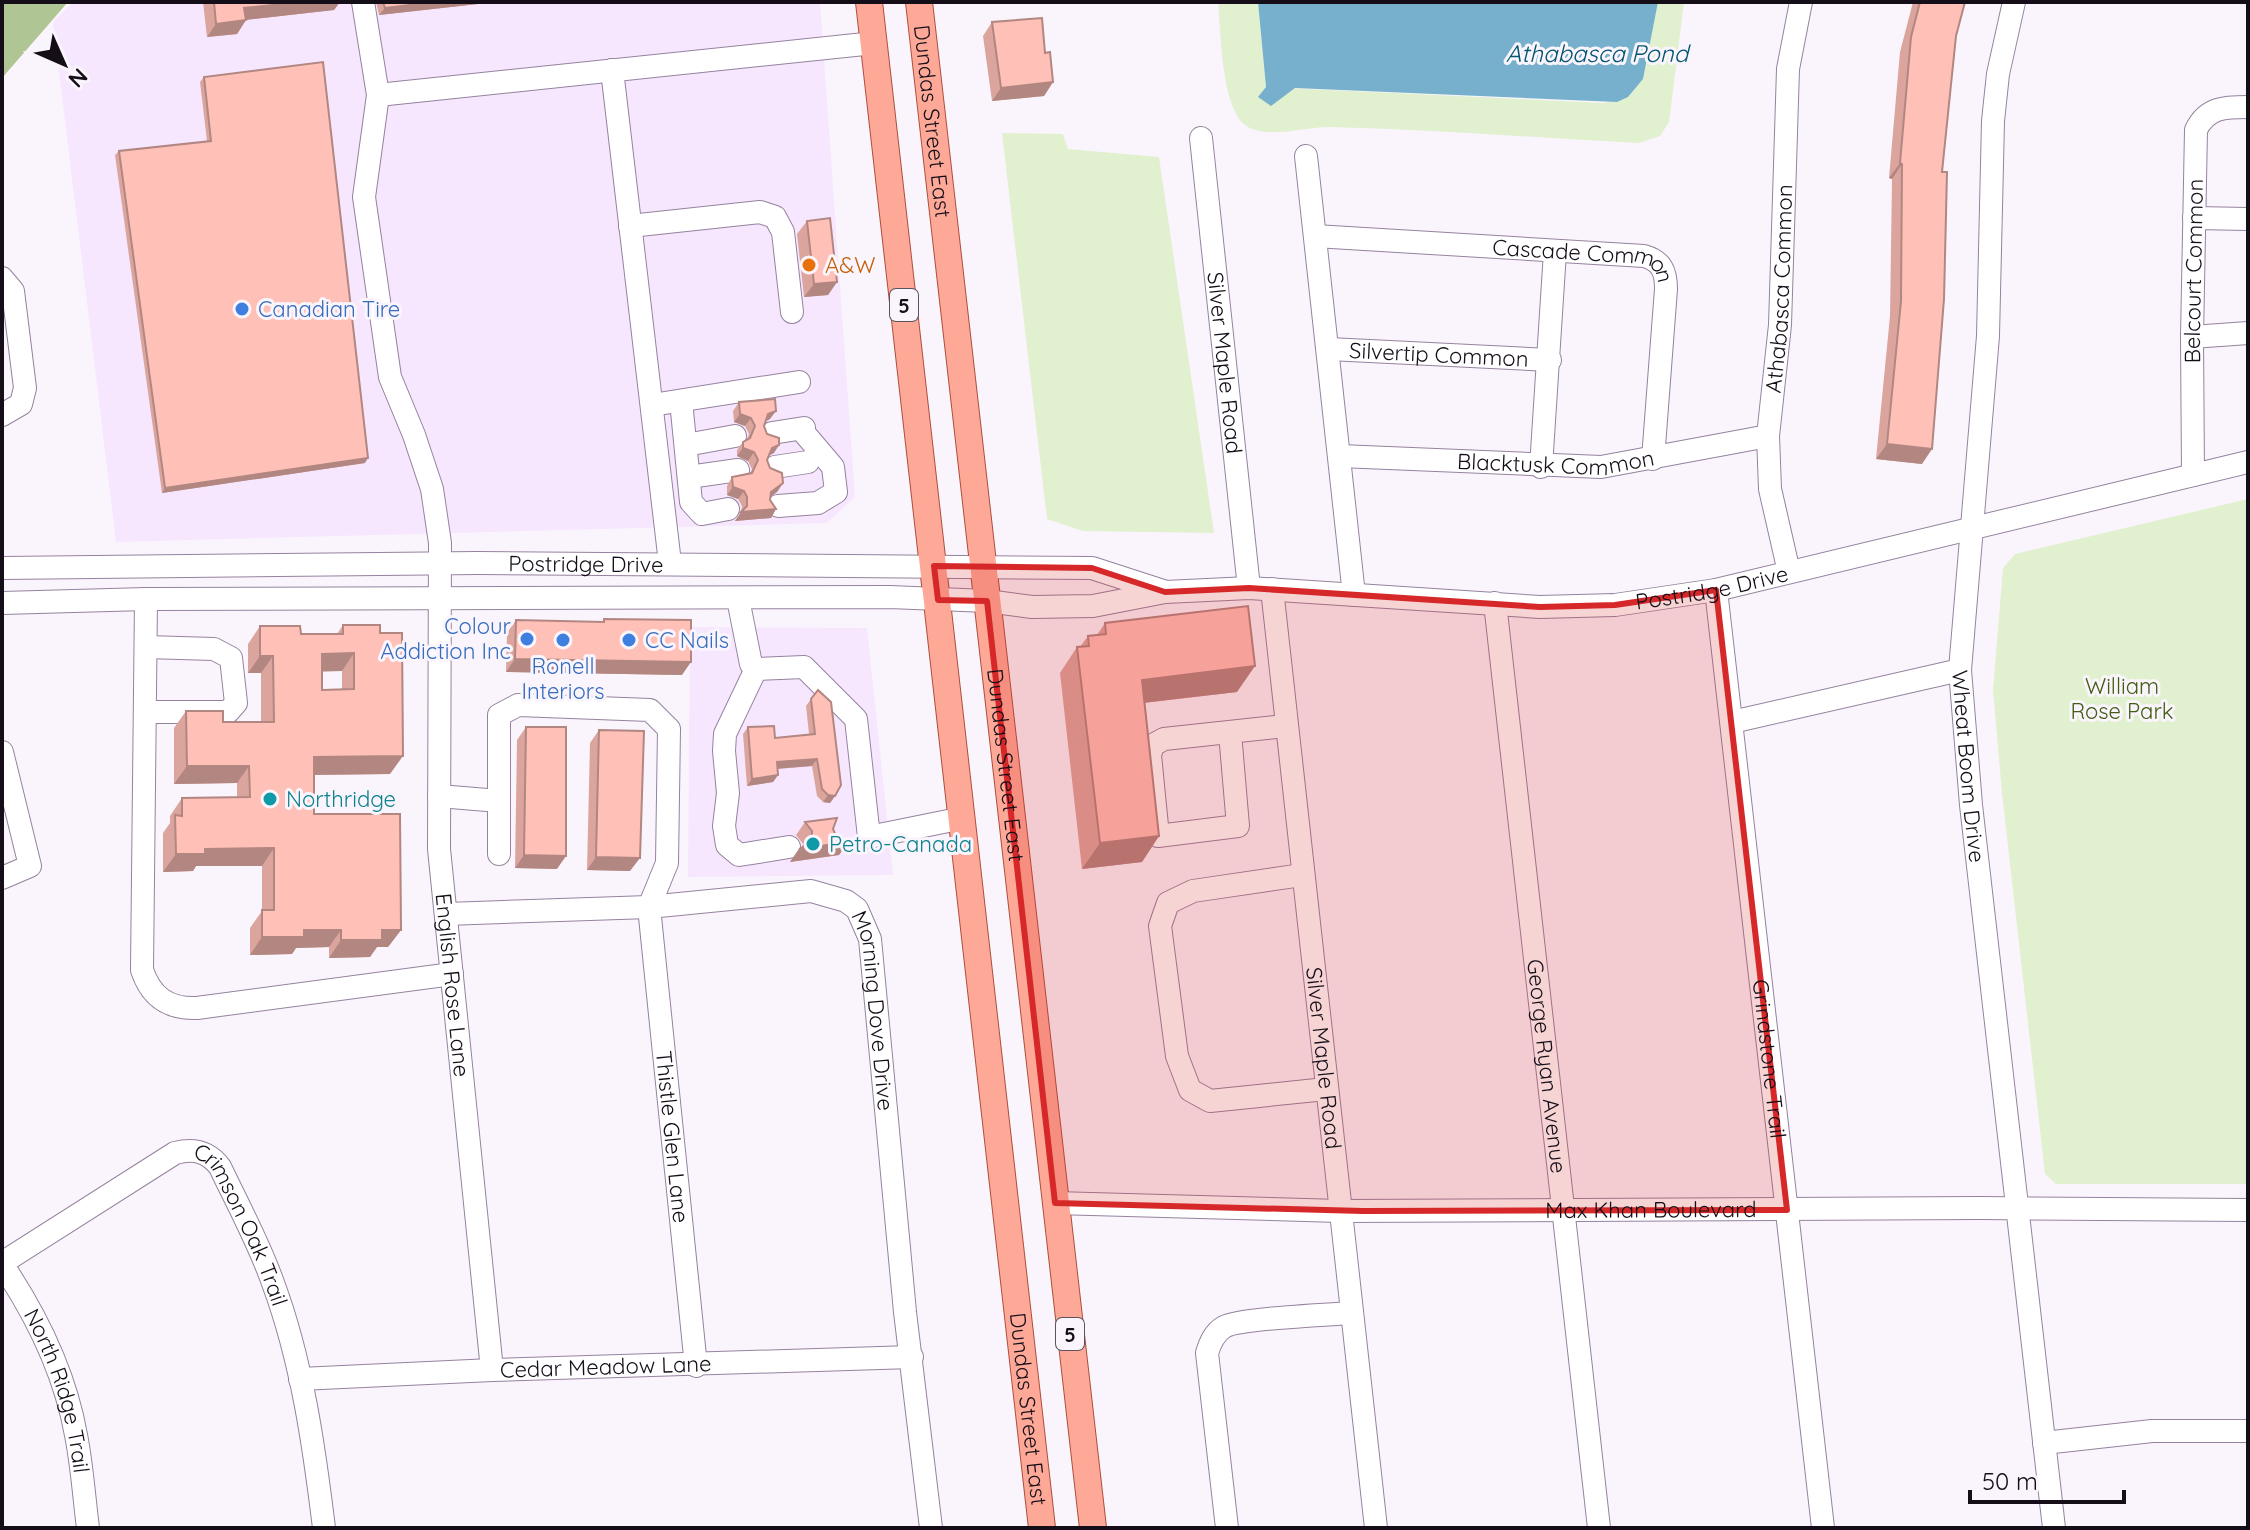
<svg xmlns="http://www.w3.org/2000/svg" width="2250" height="1530" viewBox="0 0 2250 1530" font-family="Quicksand,sans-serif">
	<rect width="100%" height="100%" fill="#faf5fc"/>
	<path fill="#f6e7fe" d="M73,2H820L855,497L827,523L116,542L53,22Z
		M690,627L867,628L893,875L688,877Z"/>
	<path fill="#e1f0ce" d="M1218,2H1258L1266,87L1604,103L1628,97L1643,79L1658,2H1684L1669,122L1660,136L1639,143C1536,138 1432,129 1329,127C1305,127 1264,140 1245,125C1221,105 1221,32 1218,2Z
		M1002,133L1063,134L1068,149L1159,157L1214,533L1083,531L1047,519Z
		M2248,499V1184H2056L2045,1174L2002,793L1993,690L2003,568L2015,554Z"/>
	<path fill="#afc593" d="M2,2H68L2,78Z"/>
	<path fill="#76b0cd" d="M1258,2H1658L1643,79L1628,97L1617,102L1295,88L1271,106L1258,97L1266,87Z"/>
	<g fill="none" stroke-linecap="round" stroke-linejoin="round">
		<defs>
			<g id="minor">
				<path id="s1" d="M363,2L378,95L364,197L390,377L414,435L432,489L440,543L439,849L492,1370"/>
				<path id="s2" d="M2014,2L1998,74L1993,121L1988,336L1960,670L1971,805L2054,1528"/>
				<path d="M612,70L670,563"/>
				<path d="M378,95L874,43"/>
				<path id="s3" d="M1201,138L1249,588"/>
				<path d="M1306,156L1354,595"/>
				<path d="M2194,218L2248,219"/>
				<path d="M630,226L760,212L775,217L783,232L792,312"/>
				<path id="s4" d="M1315,236L1644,256C1662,261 1666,272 1666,289L1653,459"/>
				<path d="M2,278L13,291L25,388L21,404L2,415"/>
				<path d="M2192,337L2248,333"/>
				<path id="s5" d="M1329,349L1550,360"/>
				<path d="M681,401L691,502L702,514L728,509"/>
				<path d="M652,405L799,382"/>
				<path d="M772,433L804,428"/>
				<path d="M686,445L735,436"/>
				<path id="s6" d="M1340,456L1601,467L1768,436"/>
				<path d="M775,467L808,462"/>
				<path d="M1541,467L1555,252"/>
				<path id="s7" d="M2193,475L2192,337L2196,130C2207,107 2225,107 2248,107"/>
				<path d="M689,477L738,470"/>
				<path d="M778,506L818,503L836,492L833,467L805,434"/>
				<path id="s8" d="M2,568L478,563L1092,568L1163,591"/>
				<path id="s9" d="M1789,572L1770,489L1768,436L1780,325L1788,69L1801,2"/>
				<path id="s10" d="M1272,589L1376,1528"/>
				<path id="s11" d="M1716,590L1823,1528"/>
				<path d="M146,599L142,970C151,997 168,1009 197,1008L452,974"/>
				<path d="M738,599L751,664L756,669L804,667L856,719L869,837L963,818"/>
				<path id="s12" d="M2,603L146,599L890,597L987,601L1032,607L1093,606L1165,592L1249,588L1540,607L1615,605L1716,590L2248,462"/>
				<path id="s13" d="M1495,603L1599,1528"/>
				<path d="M756,669L725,734L724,751L728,793L724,826L727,845L739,855L789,847"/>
				<path d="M145,712H228L236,703L231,658L214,649L146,647"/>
				<path d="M1732,722L1960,670"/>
				<path d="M1230,733L1238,826L1158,836L1150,755L1153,745L1164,739L1285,726"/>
				<path d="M2,752L30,866L2,878"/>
				<path d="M439,796L499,801"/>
				<path id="s14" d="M499,854V715L518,705L650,710L669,729L667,863L649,907L696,1366"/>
				<path d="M1302,875L1193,891L1168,903L1160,926L1177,1056L1190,1090L1210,1101L1326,1089"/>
				<path id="s15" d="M446,914L649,907L811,891L846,901L857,909L870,939L905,1312L931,1528"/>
				<path id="s16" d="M1055,1203L1340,1211L1980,1208L2248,1210"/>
				<path id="s17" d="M2,1263L175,1153C194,1148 208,1151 220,1167C238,1205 259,1243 273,1283C302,1361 314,1446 324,1528"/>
				<path id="s18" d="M2,1264C37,1316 65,1373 76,1435C82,1465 84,1497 88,1528"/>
				<path id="s19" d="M300,1379L492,1370L912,1357"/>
				<path d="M2044,1443L2152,1431H2248"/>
				<path d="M1227,1528L1207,1353C1210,1343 1214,1333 1224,1327C1240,1318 1327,1315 1351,1313"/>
			</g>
			<g id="major">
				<path id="s20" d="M869,2L1042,1528"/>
				<path id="s21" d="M919,2L1093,1528"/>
			</g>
		</defs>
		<use href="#minor" stroke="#95829f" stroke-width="24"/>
		<use href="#major" stroke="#ac4e3d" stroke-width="28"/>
		<use href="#minor" stroke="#fff" stroke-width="22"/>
		<use href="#major" stroke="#fea997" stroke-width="26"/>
	</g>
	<path fill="#dba59e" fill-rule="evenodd" d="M203,2H340L334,10L246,20L237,34L207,37Z
		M376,2H496L379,15Z
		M1913,2H1965L1956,36L1942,172L1922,464L1876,459L1890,316L1892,179L1889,178L1900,52Z
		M992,22L1045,53L1053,82L1044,96L992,101L983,36Z
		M204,77L365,463L162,493L115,155L119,151L207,141L200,82Z
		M807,221L837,282L828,295L804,297L797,234Z
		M739,402L770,419L766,421L764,426L774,453L769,455L767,460L770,468L783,483L777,492L770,497V500L776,509L771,518L735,521L741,513L742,506L738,499L727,495V486L732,477L750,474L752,469L748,461L737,456V450L743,442L747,439L749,434L745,426L734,422L733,411Z
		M604,619L682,675L506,672L507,633L516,620L603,622Z
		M1105,623L1237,692L1144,703L1159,836L1142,862L1082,869L1060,673L1077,647H1080L1088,636L1097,635Z
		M343,625H380L390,774L314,775V814L401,930L388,947H377L370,957L329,958V947L296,948L292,954L250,955V928L262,911V866H196L193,871L163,872V833L170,823V816L182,798H237V783L174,784V728L186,711L223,722H261V673H248V644L260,626L301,634H337ZM322,671H342V690H322Z
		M811,699L835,796L830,803L823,802L817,796L812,766L778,769V775L773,782L747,786L743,734L748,727L775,738L809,734L806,706Z
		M526,727L557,869L515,868L517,740Z
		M599,730L630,871L587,870L590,743Z
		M805,822L833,829L836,836L848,842L839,855L790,862L799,849L802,847L803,844L796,835Z"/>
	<path fill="#b28681" d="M300,2H340L334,10L235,21L244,8Z
		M434,2H496L379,15L385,8Z
		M246,20L237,34L207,37L216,24Z
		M1053,82L1044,96L992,101L1001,88Z
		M1900,163L1902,164L1892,179L1889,178Z
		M837,282L828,295L804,297L814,284Z
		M776,411L770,419L763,423L768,414Z
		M740,414L751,418L745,426L734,422Z
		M1887,444L1932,449L1922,464L1876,459Z
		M779,445L774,453L766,457L772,448Z
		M743,448L754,452L748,461L737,456Z
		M368,458L365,463L162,493L165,488Z
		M783,483L777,492L765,501L771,492Z
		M733,487L744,491L738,499L727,495Z
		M776,509L771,518L735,521L741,512Z
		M354,653L342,671L310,672L322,654Z
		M260,656H273L261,673H248Z
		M515,659L691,662L682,675L506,672Z
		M1255,666L1237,692L1124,705L1142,680Z
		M403,756L390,774L302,775L314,757Z
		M817,759L812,766L772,769L777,762Z
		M187,766H249L237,783L174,784Z
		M778,775L773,782L747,786L752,779Z
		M828,795L835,796L830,803L823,802Z
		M1159,836L1142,862L1082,869L1100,843Z
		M848,842L839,855L790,862L799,849Z
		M274,848L262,866H196L193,871L163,872L176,854L205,849Z
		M524,855L566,856L557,869L515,868Z
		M596,857L640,858L630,871L587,870Z
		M304,930H341L329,947L296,948L292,954L250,955L262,937Z
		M382,930H401L388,947H377L370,957L329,958L341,940Z"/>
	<path fill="#ffc0b8" stroke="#b28681" stroke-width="2" fill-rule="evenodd" d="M214,2H300L244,8L246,20L216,24Z
		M383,2H434L385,8Z
		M1920,2H1965L1956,36L1942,172H1947L1944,299L1932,449L1887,444L1901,301L1902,164L1900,163L1911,37Z
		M1042,18L1045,53L1050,52L1053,82L1001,88L992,22Z
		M323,62L368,458L165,488L119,151L211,141L204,77Z
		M830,218L837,282L814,284L807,221Z
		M775,399L776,411L768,414L764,426L767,434L779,438V445L772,448L767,460L770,468L782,473L783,483L771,492L770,500L776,509L741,512L747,506V497L744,491L733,487L732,477L752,473L758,460L754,452L743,448V442L750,438L755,426L751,418L740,414L739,402Z
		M1248,606L1255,666L1142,680L1159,836L1100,843L1077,647L1089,646L1088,636L1106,634L1105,623Z
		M604,619L691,620V662L515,659L516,620L604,622Z
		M343,625H380V633H402L403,756L314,757V814H400L401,930H382V940H341V930H304V937H262V910H274V848L205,849V854H176L175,815L182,816V798L250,797L249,766H187L186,711H223V722H274L273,656H260V626H300L301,634H343ZM354,653V689L322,690V654Z
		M818,690L831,702L841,785L835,796L828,795L822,789L817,759L777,762L778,775L752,779L748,727L774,726L775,738L815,734L811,699Z
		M526,727H566V856L524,855Z
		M599,730L644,731L640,858L596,857Z
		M837,818L833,829L836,836L848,842L799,849L808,844L812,838V831L805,822Z"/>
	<path fill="#d62828" fill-opacity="0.2" stroke="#d62828" stroke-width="6" stroke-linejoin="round" d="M934,566L1092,568L1165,592L1249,588L1540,607L1615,605L1716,590L1787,1210L1363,1211L1055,1203L987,601L938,600Z"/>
	<circle fill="#e8710a" stroke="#faf5fc" stroke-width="3" cx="809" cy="265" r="8"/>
	<g fill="#3f7fe0" stroke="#faf5fc" stroke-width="3">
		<circle cx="242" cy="309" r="8"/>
		<circle cx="527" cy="639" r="8"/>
		<circle cx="563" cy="640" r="8"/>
		<circle cx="629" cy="640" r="8"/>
	</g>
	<g fill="#0f9aa8" stroke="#faf5fc" stroke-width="3">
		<circle cx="270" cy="799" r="8"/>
		<circle cx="813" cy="844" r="8"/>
	</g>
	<g text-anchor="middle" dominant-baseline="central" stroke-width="6" stroke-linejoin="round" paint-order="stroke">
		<g fill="#faf5fc" stroke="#5a535d" stroke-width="2">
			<rect x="890" y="289" width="28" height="32" rx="6"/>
			<rect x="1056" y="1318" width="28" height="32" rx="6"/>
		</g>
		<g font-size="20" font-weight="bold" fill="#150e19">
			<text x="904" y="305">5</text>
			<text x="1070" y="1334">5</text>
		</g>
		<g font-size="22" fill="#150e19" stroke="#faf5fc">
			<text stroke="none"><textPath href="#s21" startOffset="120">Dundas Street East</textPath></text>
			<text stroke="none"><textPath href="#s4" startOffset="272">Cascade Common</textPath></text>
			<text stroke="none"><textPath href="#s7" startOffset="204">Belcourt Common</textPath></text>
			<text stroke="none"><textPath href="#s9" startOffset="286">Athabasca Common</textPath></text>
			<text stroke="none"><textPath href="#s5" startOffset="110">Silvertip Common</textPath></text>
			<text stroke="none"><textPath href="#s3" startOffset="226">Silver Maple Road</textPath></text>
			<text stroke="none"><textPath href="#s6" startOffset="216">Blacktusk Common</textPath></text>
			<text stroke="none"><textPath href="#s8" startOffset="584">Postridge Drive</textPath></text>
			<text stroke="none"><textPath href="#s12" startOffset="1714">Postridge Drive</textPath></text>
			<text stroke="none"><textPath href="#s21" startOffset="768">Dundas Street East</textPath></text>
			<text stroke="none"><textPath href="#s2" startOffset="768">Wheat Boom Drive</textPath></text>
			<text stroke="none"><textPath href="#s1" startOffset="996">English Rose Lane</textPath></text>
			<text stroke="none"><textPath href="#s15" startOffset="520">Morning Dove Drive</textPath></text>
			<text stroke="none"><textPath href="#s10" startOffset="472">Silver Maple Road</textPath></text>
			<text stroke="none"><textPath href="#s11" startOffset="472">Grindstone Trail</textPath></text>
			<text stroke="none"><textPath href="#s13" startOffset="466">George Ryan Avenue</textPath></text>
			<text stroke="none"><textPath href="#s14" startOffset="732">Thistle Glen Lane</textPath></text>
			<text stroke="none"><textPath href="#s16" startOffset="596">Max Khan Boulevard</textPath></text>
			<text stroke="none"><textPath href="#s17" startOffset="316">Crimson Oak Trail</textPath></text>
			<text stroke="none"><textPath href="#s19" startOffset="306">Cedar Meadow Lane</textPath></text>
			<text stroke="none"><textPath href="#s18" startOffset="140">North Ridge Trail</textPath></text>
			<text stroke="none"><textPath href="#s20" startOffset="1416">Dundas Street East</textPath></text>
		</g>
		<g font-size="22" fill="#c56008" stroke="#faf5fc" text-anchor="start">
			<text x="825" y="265">A&amp;W</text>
		</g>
		<g font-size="22" fill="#366cbe" stroke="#faf5fc" text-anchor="start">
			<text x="258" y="309">Canadian Tire</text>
			<text x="511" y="626" text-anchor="end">Colour<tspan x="511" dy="25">Addiction Inc</tspan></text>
			<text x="645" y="640">CC Nails</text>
			<text x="563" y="666" text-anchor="middle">Ronell<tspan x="563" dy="25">Interiors</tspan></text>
		</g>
		<g font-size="22" fill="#435e14" stroke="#faf5fc">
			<text x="2122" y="686">William<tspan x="2122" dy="25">Rose Park</tspan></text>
		</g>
		<g font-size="22" fill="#0d838f" stroke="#faf5fc" text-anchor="start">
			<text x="286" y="799">Northridge</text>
			<text x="829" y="844">Petro-Canada</text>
		</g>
		<g font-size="24" font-style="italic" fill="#035572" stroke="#faf5fc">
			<text x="1597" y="53">Athabasca Pond</text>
		</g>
	</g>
	<rect width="2250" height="1530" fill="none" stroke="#150e19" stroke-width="8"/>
	<g transform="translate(64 64) rotate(135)" stroke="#faf5fc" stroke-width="6" paint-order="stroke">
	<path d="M0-6L14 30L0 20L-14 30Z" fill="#150e19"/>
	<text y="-12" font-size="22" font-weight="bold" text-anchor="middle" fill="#150e19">N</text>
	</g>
	<path d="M1970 1490v12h154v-12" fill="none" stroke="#150e19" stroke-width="4"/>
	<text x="1982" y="1490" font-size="24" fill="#150e19" stroke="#faf5fc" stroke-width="6" paint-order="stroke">50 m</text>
</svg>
